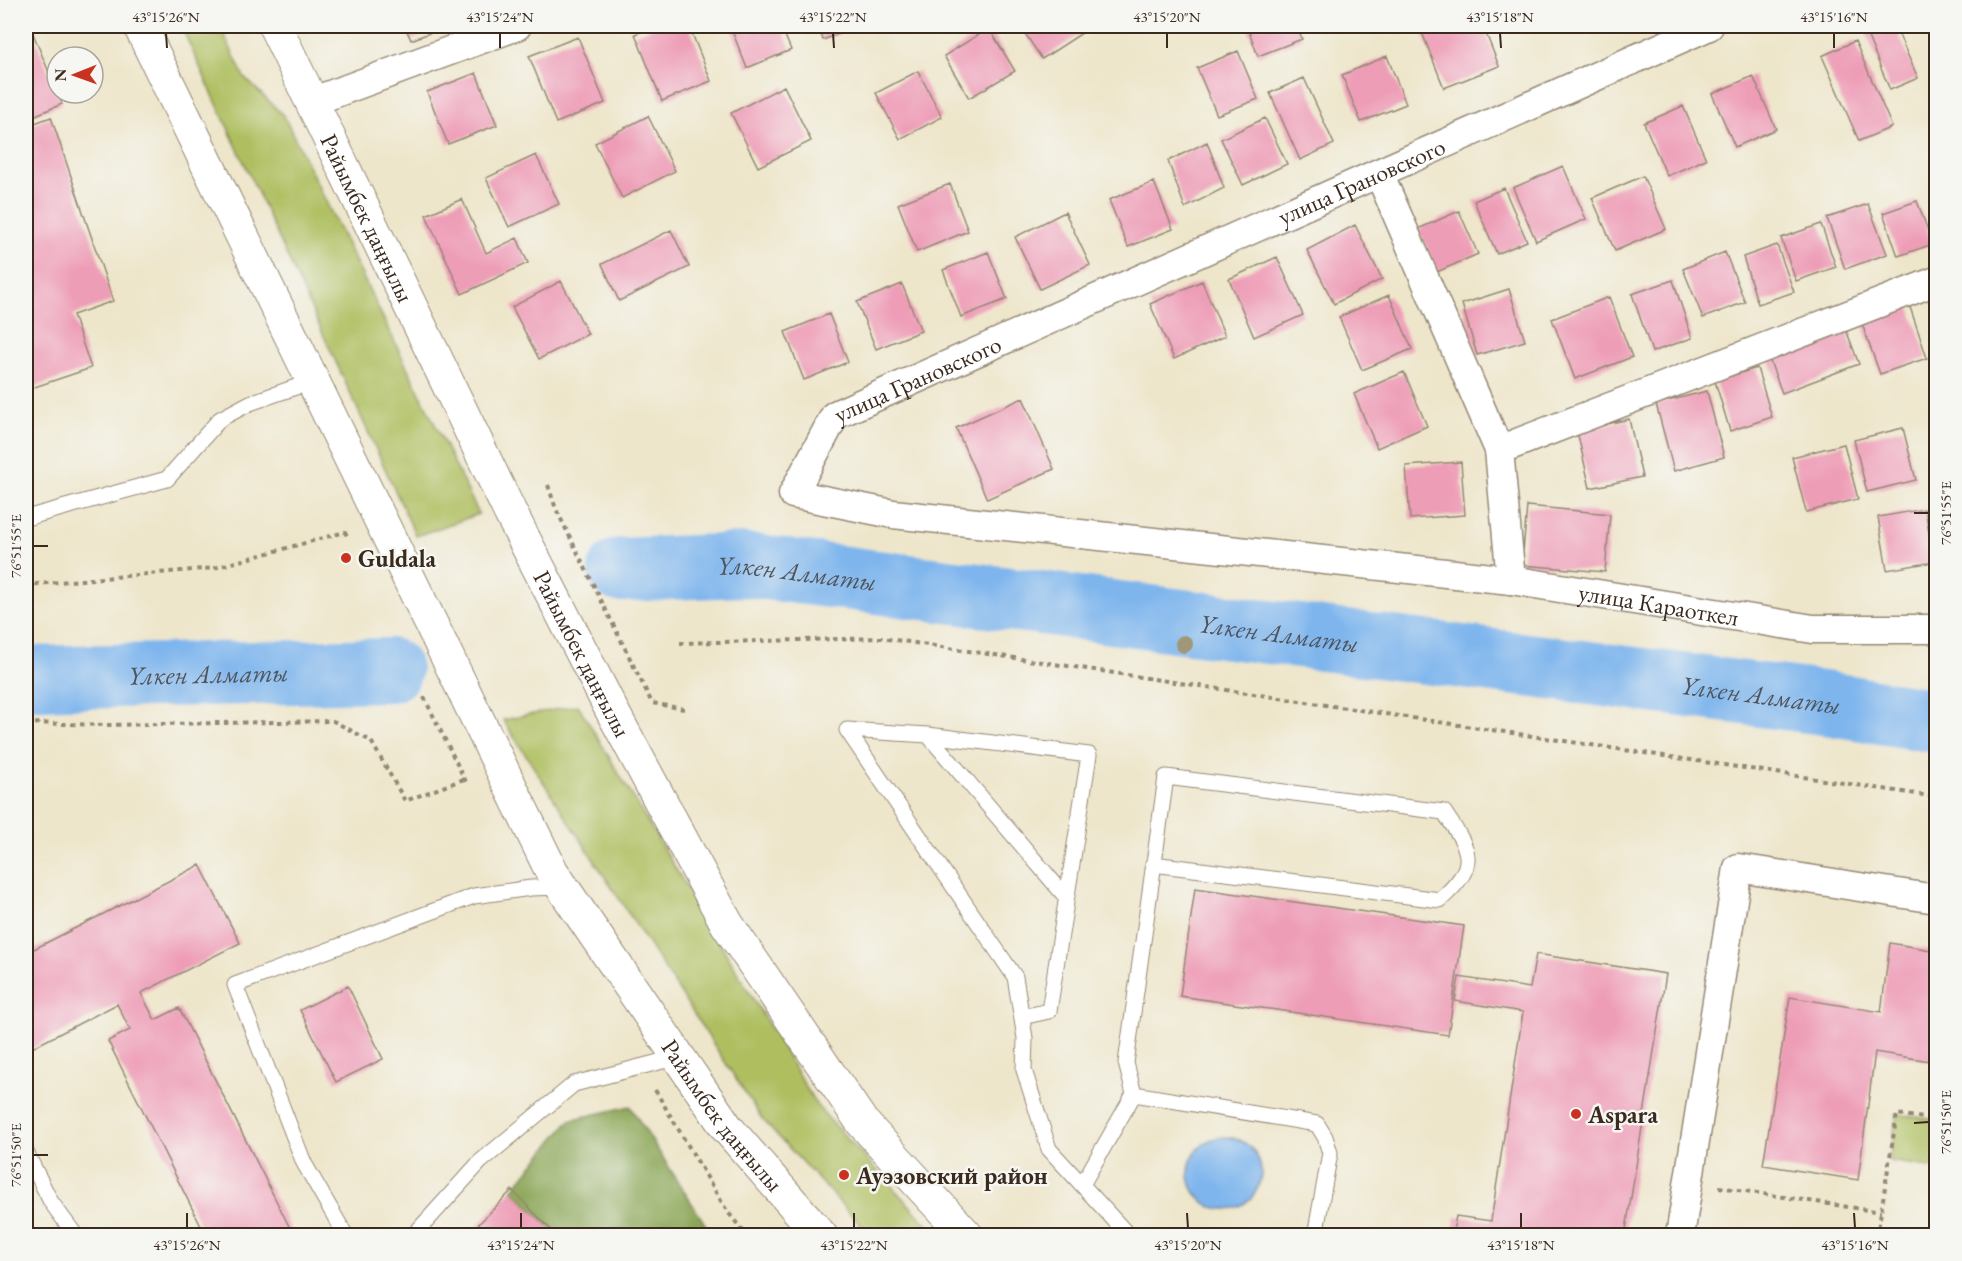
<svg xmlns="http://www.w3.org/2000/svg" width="1962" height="1261" viewBox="0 0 1962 1261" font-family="'EB Garamond',serif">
	<rect width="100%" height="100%" fill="#f6f6f2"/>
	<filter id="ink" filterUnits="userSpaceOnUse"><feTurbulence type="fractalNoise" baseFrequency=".0167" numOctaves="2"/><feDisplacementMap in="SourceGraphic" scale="12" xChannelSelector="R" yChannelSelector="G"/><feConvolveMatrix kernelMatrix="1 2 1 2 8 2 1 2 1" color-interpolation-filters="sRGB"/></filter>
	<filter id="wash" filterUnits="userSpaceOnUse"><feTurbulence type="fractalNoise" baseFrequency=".008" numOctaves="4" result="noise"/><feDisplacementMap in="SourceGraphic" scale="24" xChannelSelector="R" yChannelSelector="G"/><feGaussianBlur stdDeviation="1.35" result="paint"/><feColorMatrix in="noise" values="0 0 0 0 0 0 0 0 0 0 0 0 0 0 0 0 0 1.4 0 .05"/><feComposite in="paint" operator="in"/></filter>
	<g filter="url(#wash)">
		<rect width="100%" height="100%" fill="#eee6cb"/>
		<path fill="#afbf61" stroke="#757440" stroke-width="1.5" d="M181,26H220L244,77L284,116L479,514L416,536Z
			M578,705L817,1106L937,1235H870L762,1119L503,720Z
			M1897,1114L1936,1120V1168L1889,1161Z"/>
		<path fill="#8ba657" stroke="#63683a" stroke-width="1.5" d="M630,1106L712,1235H557L512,1190L570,1120Z"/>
		<path fill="#7eb5ed" stroke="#5c7086" stroke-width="1.5" d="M1189 1173a36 36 0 1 1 72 0a36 36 0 1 1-72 0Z"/>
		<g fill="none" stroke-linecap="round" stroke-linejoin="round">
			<g stroke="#7eb5ed" stroke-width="64">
				<path id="s1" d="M620,570L744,565L1831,704L1936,721"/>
				<path id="s2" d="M26,678L390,670"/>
			</g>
		</g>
		<g id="blocks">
			<path fill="#ee9db7" d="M26,26H30L62,104L26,119Z
				M405,26H448L411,40Z
				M657,26H689L711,81L662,101L635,34Z
				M730,26H781L791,50L747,68Z
				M818,26H859L823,40Z
				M1020,26H1077L1082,33L1042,59Z
				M1247,26H1297L1302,39L1258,56Z
				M1433,26H1483L1499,66L1444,88L1421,30Z
				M1875,26H1895L1918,78L1890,90L1865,30Z
				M989,28L1015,71L969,98L944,56Z
				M578,37L605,103L556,123L529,56Z
				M1855,41L1892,127L1859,141L1822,56Z
				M1238,51L1258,99L1217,115L1197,68Z
				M1387,56L1406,104L1361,122L1342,75Z
				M918,71L942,117L900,139L876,93Z
				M476,73L497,125L448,144L427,92Z
				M1753,76L1776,129L1735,147L1712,94Z
				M1304,78L1334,144L1300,160L1270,93Z
				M784,86L811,141L758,167L731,113Z
				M1683,106L1706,159L1667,176L1644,123Z
				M648,116L675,171L622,198L595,143Z
				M51,117L113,301L73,315L91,368L26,390V126Z
				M1265,118L1287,164L1243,185L1221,139Z
				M1207,142L1224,188L1185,208L1168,161Z
				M536,155L559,204L509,227L486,178Z
				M1563,166L1586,219L1536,241L1513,188Z
				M1643,176L1666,229L1615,251L1592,198Z
				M1154,182L1173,229L1128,247L1109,200Z
				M950,184L968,231L917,252L898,204Z
				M1504,188L1527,241L1497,254L1474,201Z
				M462,199L486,253L517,238L528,263L462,294L426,215Z
				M1917,201L1933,244L1898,256L1883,213Z
				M1868,204L1887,254L1845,269L1827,218Z
				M1459,211L1478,254L1437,272L1418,229Z
				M1065,212L1090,265L1040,289L1015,237Z
				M1821,224L1836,267L1796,281L1781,238Z
				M1355,225L1382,279L1334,304L1307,250Z
				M671,230L689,267L619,301L602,264Z
				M1777,245L1794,292L1758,304L1743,257Z
				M988,252L1007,299L961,317L943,270Z
				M1725,252L1745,302L1703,318L1683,269Z
				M1277,257L1303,315L1254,337L1229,279Z
				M1673,280L1692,338L1652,352L1632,294Z
				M561,281L588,334L539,359L512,307Z
				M1202,281L1225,336L1174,359L1150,304Z
				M902,284L921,331L876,349L857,302Z
				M1509,289L1525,341L1477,355L1462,304Z
				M1389,295L1412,349L1362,370L1339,317Z
				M1609,297L1632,357L1575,379L1552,319Z
				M1909,304L1927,358L1880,374L1861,321Z
				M829,314L848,362L804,380L785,332Z
				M1845,327L1859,364L1782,393L1768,356Z
				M1757,368L1772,417L1730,431L1715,381Z
				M1404,372L1427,426L1377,448L1354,394Z
				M1707,391L1724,457L1674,471L1656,404Z
				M1023,398L1054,469L987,499L956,428Z
				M1629,419L1642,477L1590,488L1577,431Z
				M1903,428L1916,480L1867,492L1854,440Z
				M1844,444L1858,499L1806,512L1792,457Z
				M1461,462L1465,515L1410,519L1406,466Z
				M1527,506L1610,514L1605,572L1522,565Z
				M1925,509L1934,562L1887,570L1878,517Z
				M200,865L240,943L141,993L155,1020L179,1008L294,1236H206L108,1041L130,1030L117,1004L26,1051V953Z
				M1195,888L1464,926L1448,1035L1180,996Z
				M1890,943L1936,951V1062L1875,1052L1858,1180L1763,1165L1790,997L1881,1012Z
				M1536,954L1666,974L1625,1236H1452L1456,1216L1491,1221L1523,1012L1455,1001L1459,977L1530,988Z
				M348,986L383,1059L336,1082L300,1010Z
				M512,1190L557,1236H467Z
				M1758,1229L1795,1234V1236H1757Z"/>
		</g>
	</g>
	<g filter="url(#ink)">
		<use href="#blocks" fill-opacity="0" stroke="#948874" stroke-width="1.5"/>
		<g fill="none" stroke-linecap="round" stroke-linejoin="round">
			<defs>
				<path id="lane" d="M26,518L167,479L220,419L250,403L313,381
					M928,735L1065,896
					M1022,1017L1049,1011L1089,755L928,735L847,730L1015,977L1025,1038L1024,1070L1049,1149L1129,1236
					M1134,1094L1317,1124L1325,1137L1330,1153L1315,1236
					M26,1152L51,1202L76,1236
					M1083,1183L1134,1094L1126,1063L1166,777L1444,812C1471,852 1480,864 1440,900L1153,864
					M346,1236L304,1163L235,985L474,896L531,888L561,887
					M413,1236L480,1162L574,1084L678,1057"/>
				<g id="street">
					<path d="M311,102L517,26"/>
					<path id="s3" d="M1379,173L1499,450L1511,580L1813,629H1936"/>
					<path d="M1499,450L1936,281"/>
					<path id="s4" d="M1511,580L893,514L793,494L835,415L1709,26"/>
					<path d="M1680,1236L1738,868L1936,899"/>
				</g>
				<g id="primary">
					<path id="s5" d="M140,26L552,872L727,1128L821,1236"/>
					<path id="s6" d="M275,26L510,512L611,709L727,924L862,1122L967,1236"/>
				</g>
			</defs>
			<use href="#lane" stroke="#948874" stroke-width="17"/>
			<use href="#street" stroke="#948874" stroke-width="31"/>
			<use href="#primary" stroke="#948874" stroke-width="35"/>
			<path stroke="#948874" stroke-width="4" stroke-dasharray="4.5 4.5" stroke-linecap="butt" d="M548,485L556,509L652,703L684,709
				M26,585L214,568L345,532L347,536
				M680,643L882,638L1936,797
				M424,697L467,784
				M26,723L106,725L333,721L371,741L405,801L464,779
				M655,1090L727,1211L747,1236
				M1719,1187L1881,1212
				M1877,1236L1897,1114L1936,1120"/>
			<use href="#lane" stroke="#fff" stroke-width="15"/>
			<use href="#street" stroke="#fff" stroke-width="28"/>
			<use href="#primary" stroke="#fff" stroke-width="33"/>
		</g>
		<circle fill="#9f9777" cx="1184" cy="644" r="9"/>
	</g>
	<path fill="none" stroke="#3b2a1e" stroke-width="2" d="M166,33L167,48M500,33V48M833,33L834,48M1167,33V48M1500,33L1501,48M1834,33V48M1914,513H1929M33,546H48M1914,1123L1929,1122M33,1155H48M187,1213V1228M521,1213V1228M854,1213V1228M1187,1213L1188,1228M1521,1213V1228M1854,1213L1855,1228"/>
	<g fill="#c8321e" stroke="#f6f6f2" stroke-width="2">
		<circle cx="346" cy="558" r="6"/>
		<circle cx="1576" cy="1114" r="6"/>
		<circle cx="844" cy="1175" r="6"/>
	</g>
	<g text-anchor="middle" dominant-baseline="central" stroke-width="5" stroke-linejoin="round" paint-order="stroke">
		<g font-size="24" fill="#3b2a1e" stroke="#f6f6f2">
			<text stroke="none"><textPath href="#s4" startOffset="1389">улица Грановского</textPath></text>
			<text stroke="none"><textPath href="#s6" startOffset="213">Райымбек даңғылы</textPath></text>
			<text stroke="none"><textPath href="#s4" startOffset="903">улица Грановского</textPath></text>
			<text stroke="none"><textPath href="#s3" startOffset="582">улица Караоткел</textPath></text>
			<text stroke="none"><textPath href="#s6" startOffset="699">Райымбек даңғылы</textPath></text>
			<text stroke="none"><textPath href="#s5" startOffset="1238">Райымбек даңғылы</textPath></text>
		</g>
		<g font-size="24" font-weight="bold" fill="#3b2a1e" stroke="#f6f6f2" text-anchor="start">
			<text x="358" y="558">Guldala</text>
			<text x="1588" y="1114">Aspara</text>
			<text x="856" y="1175">Ауэзовский район</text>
		</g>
		<g font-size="26" font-style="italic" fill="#4f545c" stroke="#f6f6f2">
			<text stroke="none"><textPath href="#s1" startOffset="177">Үлкен Алматы</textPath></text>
			<text stroke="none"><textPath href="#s1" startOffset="663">Үлкен Алматы</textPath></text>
			<text stroke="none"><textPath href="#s2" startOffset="182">Үлкен Алматы</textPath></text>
			<text stroke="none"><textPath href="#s1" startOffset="1149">Үлкен Алматы</textPath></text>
		</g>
	</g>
	<rect width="1962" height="1261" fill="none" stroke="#f6f6f2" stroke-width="66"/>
	<g transform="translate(75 75) rotate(269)"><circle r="28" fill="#f6f6f2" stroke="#aba49d" stroke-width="1.5"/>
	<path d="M0-4.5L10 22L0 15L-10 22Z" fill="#c8321e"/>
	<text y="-9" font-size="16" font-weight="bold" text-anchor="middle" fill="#3b2a1e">N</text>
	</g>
	<rect x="33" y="33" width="1896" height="1195" fill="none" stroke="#3b2a1e" stroke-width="2"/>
	<g font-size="15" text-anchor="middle" fill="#3b2a1e">
		<text x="166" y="22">43°15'26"N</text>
		<text x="500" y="22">43°15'24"N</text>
		<text x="833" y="22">43°15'22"N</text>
		<text x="1167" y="22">43°15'20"N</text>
		<text x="1500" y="22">43°15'18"N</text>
		<text x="1834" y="22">43°15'16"N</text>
		<text transform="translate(1946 513) rotate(-90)" y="5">76°51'55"E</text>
		<text transform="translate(16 546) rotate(-90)" y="5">76°51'55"E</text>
		<text transform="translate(1946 1122) rotate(-90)" y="5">76°51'50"E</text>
		<text transform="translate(16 1155) rotate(-90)" y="5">76°51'50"E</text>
		<text x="187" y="1250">43°15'26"N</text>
		<text x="521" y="1250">43°15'24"N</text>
		<text x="854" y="1250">43°15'22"N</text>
		<text x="1188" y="1250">43°15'20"N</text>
		<text x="1521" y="1250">43°15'18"N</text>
		<text x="1855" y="1250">43°15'16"N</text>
	</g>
</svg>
